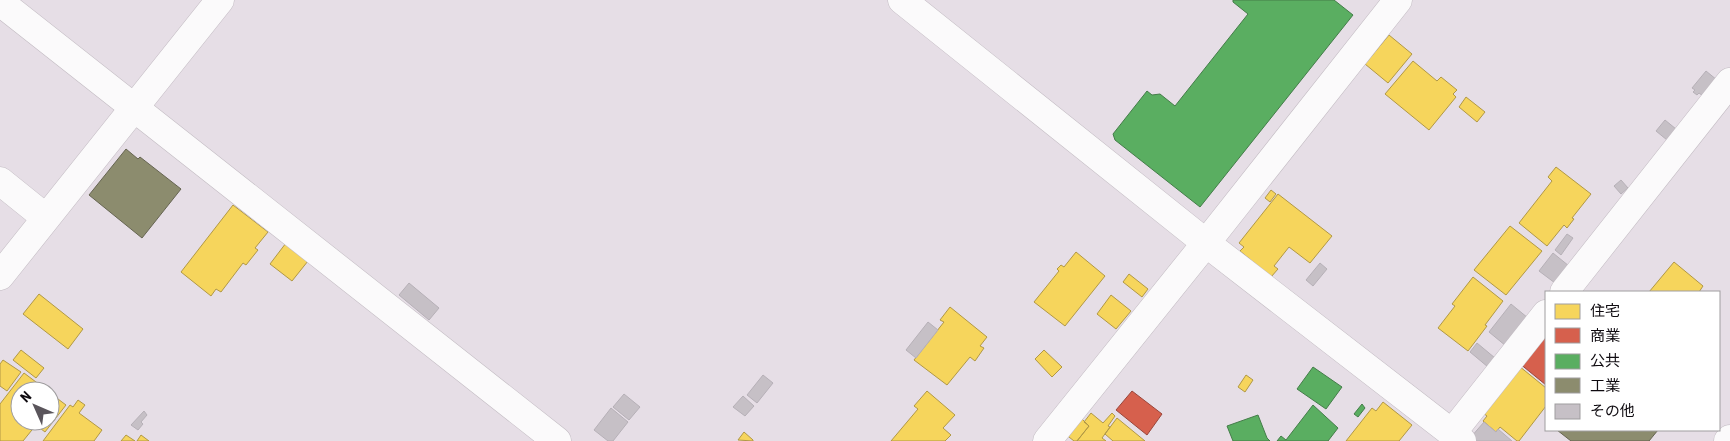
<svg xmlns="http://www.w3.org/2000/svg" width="1730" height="441" viewBox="0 0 1730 441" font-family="'Roboto Condensed','Noto Sans JP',sans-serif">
	<rect width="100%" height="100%" fill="#e6dee6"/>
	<path fill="#f6d55c" stroke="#b19845" d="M1389,35L1412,54L1388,83L1365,64Z
		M1413,61L1437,81L1441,77L1457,90L1453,94L1456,97L1429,130L1385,94Z
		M1466,97L1485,112L1477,122L1459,107Z
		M1556,167L1591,194L1572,218L1574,219L1567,228L1564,225L1547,246L1519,223L1552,181L1548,177Z
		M1271,190L1276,194L1270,202L1265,198Z
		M1278,194L1332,236L1310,263L1289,247L1274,266L1278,269L1271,277L1240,251L1244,247L1239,243Z
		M233,205L268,232L255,248L258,250L246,265L243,263L221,292L216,289L211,296L181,272Z
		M1510,226L1542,251L1506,295L1474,270Z
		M286,243L308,261L292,281L270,264Z
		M1076,252L1105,276L1065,326L1034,302L1059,271L1057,269L1061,265L1064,267Z
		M1674,262L1703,286L1699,292H1649Z
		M1129,274L1148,289L1142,297L1123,282Z
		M1473,277L1503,301L1485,325L1487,326L1468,351L1438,328L1455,306L1452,304Z
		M39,294L83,329L68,349L23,314Z
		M1111,295L1131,311L1116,329L1097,314Z
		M950,307L987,337L980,346L984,348L975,361L970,357L947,385L914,360L944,322L940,320Z
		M21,350L44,368L36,378L13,360Z
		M1044,350L1062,367L1052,377L1035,359Z
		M3,360L21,372L7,391L0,386V364Z
		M1519,366L1546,388V406L1519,441H1517L1500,427L1496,432L1483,421L1487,416L1483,413Z
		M24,373L48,391H20V421H50V393L66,405L45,432L36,425L23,441H0V404Z
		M1246,375L1253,380L1245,392L1238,387Z
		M927,391L955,415L943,428L951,435L945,441H891L918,409L914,406Z
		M78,400L85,405L79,413L102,430L94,441H43L70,405L73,407Z
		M1383,402L1412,425L1399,441H1346L1372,408L1376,411Z
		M1091,413L1103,423L1112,413L1115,416L1108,426L1110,427L1102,438L1106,441H1077L1089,426L1084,422Z
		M1078,415L1089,426L1077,441H1074L1064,433Z
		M1117,418L1145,441H1113L1105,434Z
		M744,432L753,440V441L738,440Z
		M126,435L135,441H121Z
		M141,435L149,441H137Z"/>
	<path fill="#d6604d" stroke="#9a463b" d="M1546,329V385L1519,363Z
		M1132,391L1162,414L1147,435L1116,410Z"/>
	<path fill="#5aae61" stroke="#447d49" d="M1233,0H1334L1353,15L1200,207L1115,140L1113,134L1147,91L1152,95L1160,94L1175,106L1248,14L1233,2Z
		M1313,367L1342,387L1326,409L1297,389Z
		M1362,404L1365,408L1358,417L1354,414Z
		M1313,405L1338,428L1328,441H1277L1281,436L1286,440Z
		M1258,415L1267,438L1270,441H1233L1227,426Z"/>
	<path fill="#8c8c6e" stroke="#666552" d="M126,149L138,159L140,157L181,189L142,238L89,195Z
		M1557,430H1658L1649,441H1571Z"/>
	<path fill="#c6c0c6" stroke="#b6b0b7" d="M1706,71L1717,80L1703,96L1699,93L1697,95L1693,92L1695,90L1692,88Z
		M1665,120L1676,129L1667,140L1656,131Z
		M1621,180L1628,188L1621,194L1614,186Z
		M1567,234L1573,238L1561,255L1555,250Z
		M1553,253L1569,266L1555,283L1539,271Z
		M1320,263L1327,269L1313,286L1306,280Z
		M409,283L439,308L429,320L399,295Z
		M1511,304L1528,318L1506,346L1489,332Z
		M928,322L938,330L916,358L906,350Z
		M1477,343L1495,358L1488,367L1470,352Z
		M763,375L773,383L757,403L747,395Z
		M624,394L640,407L629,420L613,407Z
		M743,396L754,406L745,416L733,407Z
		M611,408L628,422L613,441H608L594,430Z
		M144,411L147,415L141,422L143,424L138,430L131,425Z
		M1484,422L1496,432L1498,429L1512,441H1476L1471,437Z"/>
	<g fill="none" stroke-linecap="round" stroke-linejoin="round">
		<defs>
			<path id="minor" d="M902,0L1206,243L1462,441
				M0,2L557,441
				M0,181L46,218
				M0,276L220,0
				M1564,292L1730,82
				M1452,433L1546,314
				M1047,441L1206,243L1398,0
				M1728,441L1730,439"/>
		</defs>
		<use href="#minor" stroke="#c2bbc2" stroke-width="29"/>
		<use href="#minor" stroke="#fbfafb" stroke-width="28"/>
	</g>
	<rect x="1545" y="291" width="175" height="140" fill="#ffffff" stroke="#9f9d9f"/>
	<rect x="1555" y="304" width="25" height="15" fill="#f6d55c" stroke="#9f9d9f"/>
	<text x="1590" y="316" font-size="15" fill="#0f0b10">住宅</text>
	<rect x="1555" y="328" width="25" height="15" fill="#d6604d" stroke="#9f9d9f"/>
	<text x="1590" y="341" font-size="15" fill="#0f0b10">商業</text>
	<rect x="1555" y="354" width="25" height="15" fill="#5aae61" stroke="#9f9d9f"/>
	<text x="1590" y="366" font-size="15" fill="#0f0b10">公共</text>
	<rect x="1555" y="378" width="25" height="15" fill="#8c8c6e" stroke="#9f9d9f"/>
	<text x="1590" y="391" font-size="15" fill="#0f0b10">工業</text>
	<rect x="1555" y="404" width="25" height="15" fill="#c6c0c6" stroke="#9f9d9f"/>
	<text x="1590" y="416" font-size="15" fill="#0f0b10">その他</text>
	<g transform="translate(35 406) rotate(315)"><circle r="24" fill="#ffffff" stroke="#9f9d9f"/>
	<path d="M0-4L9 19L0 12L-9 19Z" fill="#5a555b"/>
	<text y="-8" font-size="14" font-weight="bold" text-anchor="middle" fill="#0f0b10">N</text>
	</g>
</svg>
